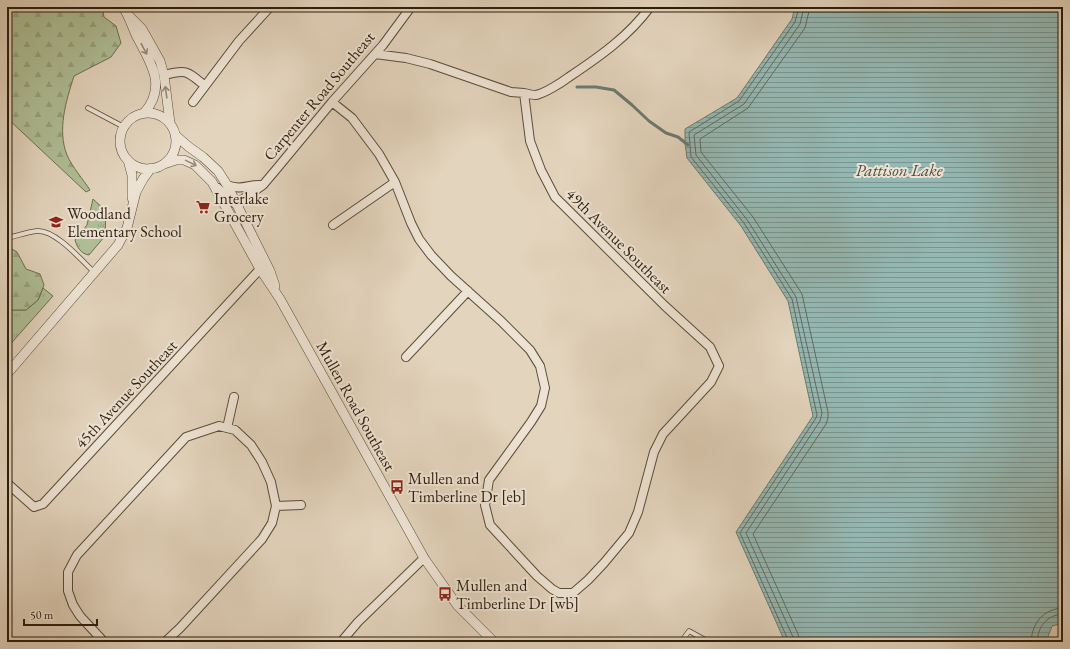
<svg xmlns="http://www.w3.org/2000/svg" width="1070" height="649" viewBox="0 0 1070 649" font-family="'EB Garamond',serif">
	<defs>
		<pattern id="grass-tufts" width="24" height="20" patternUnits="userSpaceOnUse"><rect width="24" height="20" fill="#afbe95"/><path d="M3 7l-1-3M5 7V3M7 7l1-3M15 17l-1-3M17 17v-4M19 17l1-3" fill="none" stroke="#97a37f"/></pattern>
		<pattern id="forest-firs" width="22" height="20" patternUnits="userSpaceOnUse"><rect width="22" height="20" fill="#afbe95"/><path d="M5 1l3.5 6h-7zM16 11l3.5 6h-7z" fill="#97a37f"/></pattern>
		<pattern id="water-rules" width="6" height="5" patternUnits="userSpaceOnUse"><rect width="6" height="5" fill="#95b8b3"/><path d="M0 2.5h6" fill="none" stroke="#7a9590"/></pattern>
	</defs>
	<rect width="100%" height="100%" fill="#e3d4bd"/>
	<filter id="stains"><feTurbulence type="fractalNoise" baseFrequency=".005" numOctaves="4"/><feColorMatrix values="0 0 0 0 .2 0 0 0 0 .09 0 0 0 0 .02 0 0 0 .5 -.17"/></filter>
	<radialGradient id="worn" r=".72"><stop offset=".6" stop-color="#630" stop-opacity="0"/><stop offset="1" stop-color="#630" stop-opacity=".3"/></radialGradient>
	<path fill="url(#grass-tufts)" stroke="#6e6e50" d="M93,199L106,211L105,236L89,255C81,254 77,247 75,240L87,225Z
		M43,288L53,296L7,348V310H26L38,300Z"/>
	<path fill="url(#forest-firs)" stroke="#6e6e50" d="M7,7H102L104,17L116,26L121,43L111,57L74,76C66,101 57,130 67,155C72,167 83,179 90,190L86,192L7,118Z
		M7,246L17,252L26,269L40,274L44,285L38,300L26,310H7Z"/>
	<path fill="url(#water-rules)" stroke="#6b7a70" d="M795,7H1063V623L1052,626L1046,642H785L736,532L813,416L788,301L741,226L687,158L685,143V129L737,98L792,19Z"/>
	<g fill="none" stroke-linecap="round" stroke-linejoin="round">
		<path stroke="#616a5f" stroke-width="1" d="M789,642L740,533L816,418L817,415L792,299L744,223L691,157L689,132L739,101L795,22L799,7
			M794,642L793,637L746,533L820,421L822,413L796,297L748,221L696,155L694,135L744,104L800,24L804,7
			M800,642L798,634L753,534L826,424L828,418V412L802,294L753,217L701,152L700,139L748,108L805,28L810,7
			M1031,642C1032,623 1043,609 1063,608
			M1037,642C1038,626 1047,615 1063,614"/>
		<path stroke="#6b7a70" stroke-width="3" d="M577,87H596L614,90L632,105L649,121L666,133L678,137L688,145"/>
		<defs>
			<path id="service" d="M88,108L124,127
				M7,238C17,236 27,232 37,231C55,229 82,261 94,272
				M681,642L689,631L709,642"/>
			<path id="minor" d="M164,75C187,69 187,71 205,86
				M524,93C528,94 533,95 536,95C545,93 561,83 569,77C599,57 629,36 650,7
				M193,102L239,41L270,7
				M332,102L352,118L379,154L395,182L411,223L419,239L431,255L451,276L501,321L530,350L540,366L545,388L541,406L531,422L489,480L485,505L490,525L537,576L552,589L559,593H573L588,580L604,563L629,533L638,512L654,452L663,434L711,382L719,366L710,347L665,306L555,197L541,170L530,141L524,93L511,92L430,64L406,58L375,54
				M227,185C241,191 249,184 262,185
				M218,188L231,201L236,204L263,185L274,172L332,102L383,45L411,7
				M333,225L395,182
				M406,357L468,291
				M227,428L234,397
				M7,483L34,507L43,504L260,269
				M276,506L301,505
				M104,642L80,616L73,605L68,591V572L77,555L186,437L219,426L235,430L251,445L262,462L271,482L276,506L272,523L262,539L180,628L165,642
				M341,642L358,622L424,558"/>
			<path id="tertiary" d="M123,7C129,16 132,26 136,35C150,62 168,86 144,113
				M127,14L142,29L160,61L164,75L170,123
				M120 141a28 28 0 1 1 56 0a28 28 0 1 1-56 0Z
				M175,135L189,147L203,157L218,171L227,185L270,271L275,286
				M128,160L132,175V198
				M164,164L176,160H184L195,165L212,182L260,269L280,299L424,558L457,605L494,642
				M7,374L118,245L127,228L136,192L143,179L151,168"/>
		</defs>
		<use href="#service" stroke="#5a4b38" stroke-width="5.5"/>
		<use href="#minor" stroke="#5a4b38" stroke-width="10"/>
		<use href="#tertiary" stroke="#5a4b38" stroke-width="10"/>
		<use href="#service" stroke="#ede3d4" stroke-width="4"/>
		<use href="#minor" stroke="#ede3d4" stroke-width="8"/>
		<use href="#tertiary" stroke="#ede3d4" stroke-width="9"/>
	</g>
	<defs><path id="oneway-shaft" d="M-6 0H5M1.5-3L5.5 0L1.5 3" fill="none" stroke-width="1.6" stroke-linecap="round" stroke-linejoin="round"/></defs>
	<g stroke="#978a7a">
		<use href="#oneway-shaft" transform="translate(144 49) rotate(62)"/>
		<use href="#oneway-shaft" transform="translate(166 92) rotate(-98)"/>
		<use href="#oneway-shaft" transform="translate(191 163) rotate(26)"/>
	</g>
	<defs>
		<symbol id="supermarket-bare" viewBox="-9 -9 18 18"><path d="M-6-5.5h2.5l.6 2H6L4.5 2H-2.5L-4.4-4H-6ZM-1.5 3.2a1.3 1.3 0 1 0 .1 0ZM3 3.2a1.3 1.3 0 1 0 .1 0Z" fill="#8f2418" stroke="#ede3d4" stroke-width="2.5" paint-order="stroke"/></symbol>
		<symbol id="school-bare" viewBox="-9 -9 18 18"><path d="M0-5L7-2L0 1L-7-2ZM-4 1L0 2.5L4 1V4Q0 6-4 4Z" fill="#8f2418" stroke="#ede3d4" stroke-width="2.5" paint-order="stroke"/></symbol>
		<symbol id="bus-bare" viewBox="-9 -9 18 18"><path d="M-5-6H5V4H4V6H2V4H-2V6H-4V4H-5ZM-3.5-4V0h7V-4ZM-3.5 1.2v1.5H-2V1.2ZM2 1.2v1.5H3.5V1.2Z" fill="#8f2418" stroke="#ede3d4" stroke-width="2.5" paint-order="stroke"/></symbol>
	</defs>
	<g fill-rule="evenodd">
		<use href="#supermarket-bare" x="193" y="197" width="20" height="20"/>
		<use href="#school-bare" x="46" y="212" width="20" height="20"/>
		<use href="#bus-bare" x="387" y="477" width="20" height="20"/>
		<use href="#bus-bare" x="435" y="584" width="20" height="20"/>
	</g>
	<g text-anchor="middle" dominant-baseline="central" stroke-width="4" stroke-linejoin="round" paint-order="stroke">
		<g font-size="16" fill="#2d1d0b" stroke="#ede3d4">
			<text transform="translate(319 96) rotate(-50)">Carpenter Road Southeast</text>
			<text transform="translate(619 241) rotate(45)">49th Avenue Southeast</text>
			<text transform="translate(126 394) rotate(-47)">45th Avenue Southeast</text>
			<text transform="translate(356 406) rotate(61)">Mullen Road Southeast</text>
		</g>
		<g font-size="16" fill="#2d1d0b" stroke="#ede3d4" text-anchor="start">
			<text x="214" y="198">Interlake<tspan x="214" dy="18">Grocery</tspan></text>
			<text x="67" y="213">Woodland<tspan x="67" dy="18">Elementary School</tspan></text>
			<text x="408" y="478">Mullen and<tspan x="408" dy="18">Timberline Dr [eb]</tspan></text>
			<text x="456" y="585">Mullen and<tspan x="456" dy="18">Timberline Dr [wb]</tspan></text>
		</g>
		<g font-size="17" font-style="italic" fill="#4c4c3d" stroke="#ede3d4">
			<text x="899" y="170">Pattison Lake</text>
		</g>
	</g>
	<rect width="1070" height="649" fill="none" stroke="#e3d4bd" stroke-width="24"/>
	<rect x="8" y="8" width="1054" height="633" fill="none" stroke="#2d1d0b" stroke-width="2"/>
	<rect x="12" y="12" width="1046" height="625" fill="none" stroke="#2d1d0b"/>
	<path d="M24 619v6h73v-6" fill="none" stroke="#2d1d0b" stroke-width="2"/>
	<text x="30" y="619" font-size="12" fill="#2d1d0b" stroke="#ede3d4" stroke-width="3" paint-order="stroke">50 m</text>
	<rect width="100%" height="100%" filter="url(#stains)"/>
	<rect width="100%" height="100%" fill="url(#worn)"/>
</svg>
